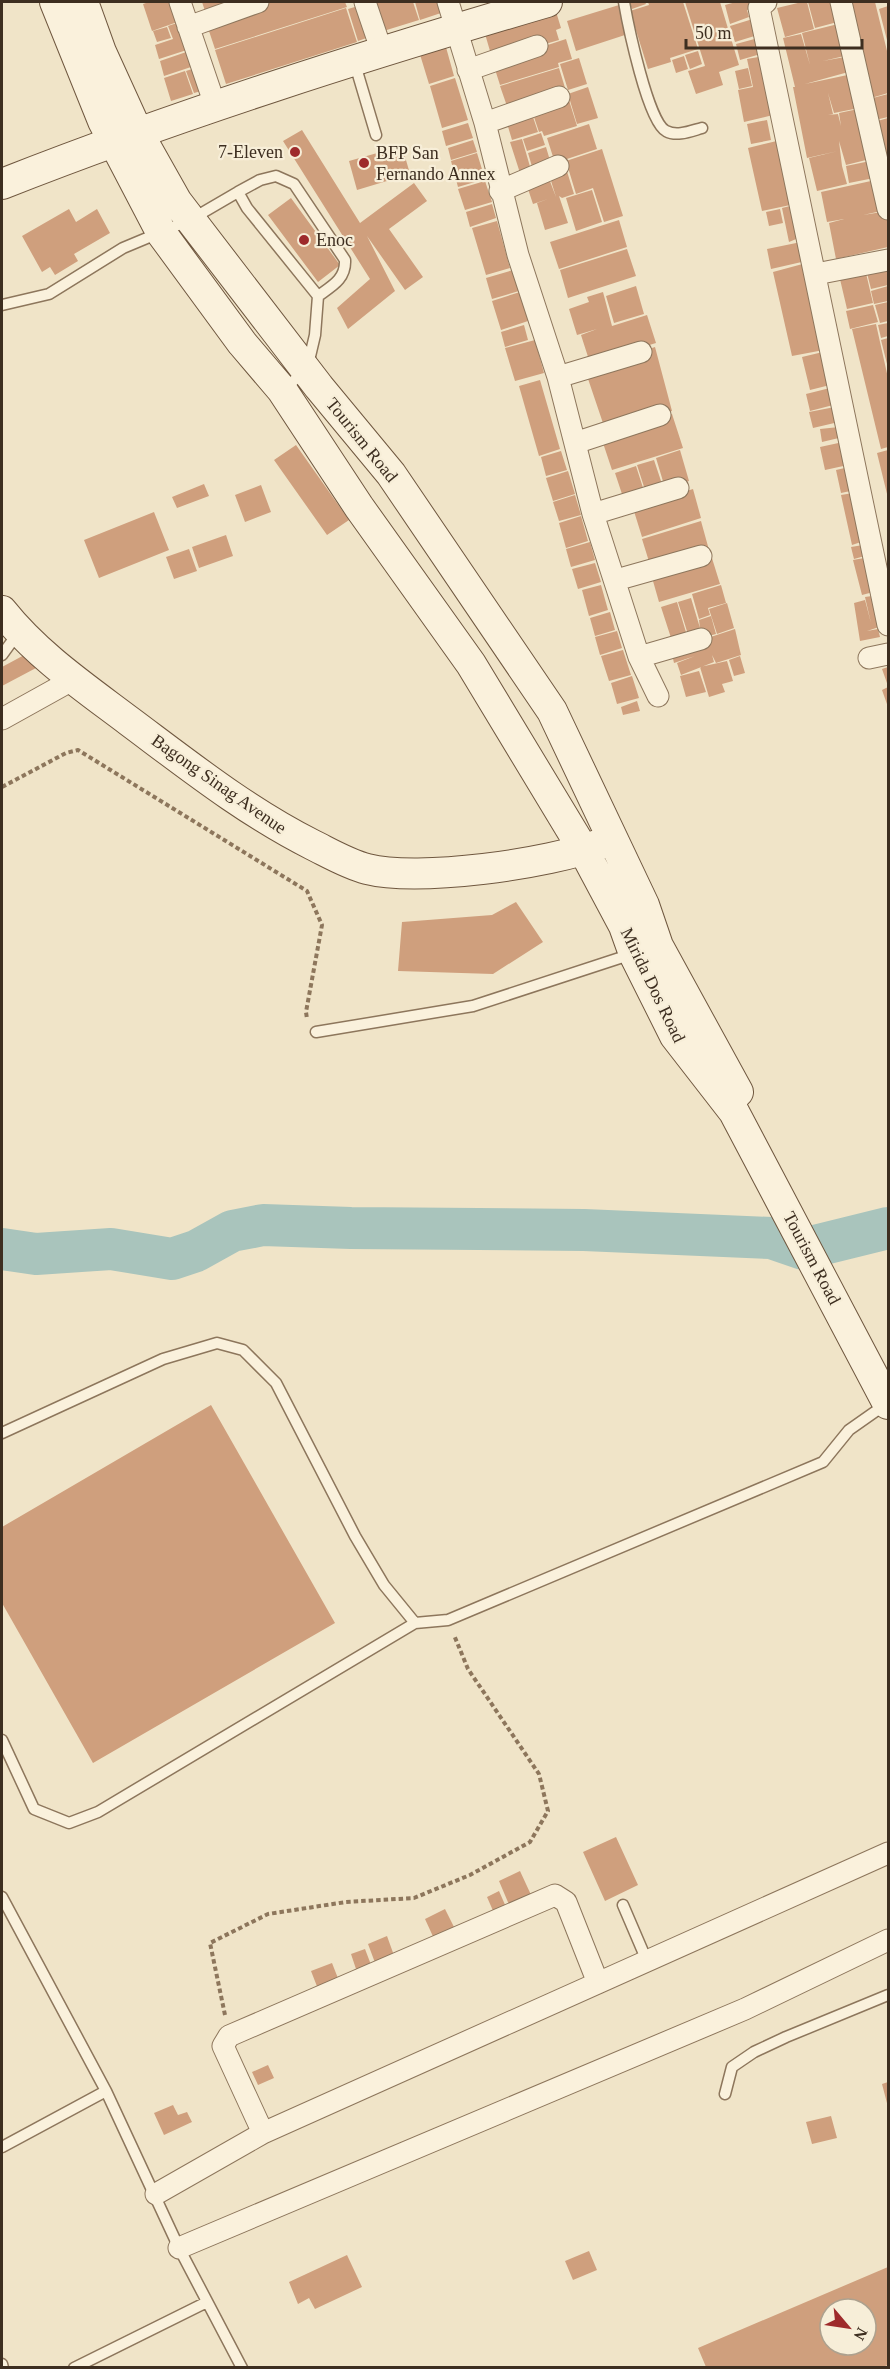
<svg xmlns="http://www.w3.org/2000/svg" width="890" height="2369" viewBox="0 0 890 2369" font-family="Georgia,serif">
	<rect width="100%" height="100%" fill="#f0e4c8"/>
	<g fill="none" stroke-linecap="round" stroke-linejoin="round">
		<path stroke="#a9c4bc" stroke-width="42" d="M2,1249L36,1254L111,1249L172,1259L196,1251L232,1231L263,1225L351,1228L584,1230L771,1238L803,1249L888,1228"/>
	</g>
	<path fill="#cf9f7d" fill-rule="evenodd" d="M149,2H177L183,20L152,31L143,4Z
		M202,2H235L205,11Z
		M268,2H345L347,7L215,49L207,25Z
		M376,2H413L419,20L377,33L368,4Z
		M415,2H442L444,12L420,20Z
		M629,2H645L646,4L632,9Z
		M648,2H683L698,49L670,58L671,62L648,69L630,11L649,5Z
		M685,2H720L739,65L719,72L723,85L696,94L688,71L705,66Z
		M736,2H753L755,8L747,10L749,17L730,24L725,5Z
		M802,2H807L814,29L785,37L777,8Z
		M808,2H840L845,20L815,28Z
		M846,2H875L888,55V93L871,98Z
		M365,4L375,35L358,41L348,9Z
		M554,5L561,28L556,30L559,40L542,45L539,35L490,51L483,27Z
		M619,5L628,34L576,51L567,21Z
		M888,6V44L879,9Z
		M346,8L357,42L226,84L215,50Z
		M756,18L761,34L735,42L730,26Z
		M183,21L193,48L159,59L155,45L173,39L168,26Z
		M846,22L853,54L823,61L850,56L852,71L805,84L857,73L859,108L834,113L828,93L833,114L828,115L838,114L841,126L839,113L863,108L874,158L846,165L839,141L842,166L847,184L817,191L809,158L838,151L807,158L793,87H795L783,38L801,34L810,65L802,33Z
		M167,27L171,38L157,42L153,31Z
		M762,37L764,53L740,60L736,44Z
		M566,39L572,59L558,63L559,67L500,85L493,63Z
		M444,40L454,76L429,84L418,48Z
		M195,49L200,64L164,76L160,61Z
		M698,51L702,64L690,69L685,55Z
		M684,56L688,69L676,73L672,60Z
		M764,56L777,114L744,122L738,90L753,87L747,59Z
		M579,58L587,84L568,90L560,64Z
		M201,66L208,89L194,93L186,71Z
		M559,68L566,91L508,109L500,86Z
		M748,68L752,86L739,89L735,71Z
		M185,71L193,94L171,101L164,78Z
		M455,78L468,120L442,128L430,86Z
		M588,87L598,118L577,124L568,94Z
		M888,94V117L875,120L869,99Z
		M568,97L577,126L544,136L542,131L539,132L531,108Z
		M531,111L538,132L512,140L506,120Z
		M888,118V194L874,122Z
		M767,120L771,140L751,144L747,124Z
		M468,123L473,138L446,146L442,131Z
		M589,124L597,149L555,163L547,138Z
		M302,130L360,223L414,183L427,201L389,229L423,277L405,290L367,236L395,291L348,329L337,308L370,279L283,141Z
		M541,133L545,145L527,151L523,139Z
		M522,139L531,170L520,173L510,142Z
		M473,140L477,152L451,160L448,148Z
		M781,140L795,204L762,211L748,148Z
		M402,146L410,174L357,190L349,161Z
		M546,147L551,164L533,170L528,153Z
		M602,149L623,216L604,222L593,188L576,194L566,161Z
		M477,153L485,179L458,187L451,161Z
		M875,160L879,177L849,183L846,166Z
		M565,165L574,194L562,198L559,196L568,223L545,230L537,203L548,199L533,204L526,183L548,176L556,197L548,171Z
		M880,179L886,210L863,215L888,211V247L836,259L829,223L844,219L827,222L821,192Z
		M485,181L492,202L465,210L458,189Z
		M592,190L602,222L576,231L566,198Z
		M291,198L340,265L318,282L268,215Z
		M492,204L496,218L470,227L466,212Z
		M794,205L801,237L789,242L782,208Z
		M69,209L76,222L97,209L110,233L74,254L78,261L55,275L50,267L42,272L22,236Z
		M780,209L783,223L769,226L766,212Z
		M619,220L627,247L559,269L550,242Z
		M497,221L510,268L486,275L472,228Z
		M801,242L806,261L771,269L767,249Z
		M627,249L636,276L568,298L560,270Z
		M810,262L829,349L792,356L773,272Z
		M888,264V285L871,289L866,269Z
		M865,269L873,303L847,309L839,275Z
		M513,270L519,291L492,299L486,278Z
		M636,286L644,314L614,323L606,296Z
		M888,286V301L874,304L871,291Z
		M520,292L528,321L501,330L492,301Z
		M603,292L612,326L647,315L656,343L590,363L581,335L597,329L577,335L569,309L589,302L587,297Z
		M888,302V321L880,323L875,305Z
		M873,305L878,322L850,329L846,311Z
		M888,323V336L881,338L878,325Z
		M876,324L888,378V447L881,449L852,329Z
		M524,325L528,340L505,347L501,332Z
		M888,338V368L881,340Z
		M535,340L544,373L515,381L505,348Z
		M655,347L672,411L606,432L585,370Z
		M827,351L834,384L810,390L802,357Z
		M540,380L560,449L539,456L519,386Z
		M838,386L841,403L810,411L806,394Z
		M840,406L843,421L813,428L809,412Z
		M672,414L683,448L612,470L601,437Z
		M839,427L843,437L822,442L820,429Z
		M843,442L848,465L825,470L820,447Z
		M296,445L349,520L327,535L274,460Z
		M680,450L689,481L665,488L656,458Z
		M888,450V498L877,453Z
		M561,451L567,470L546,476L541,457Z
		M654,460L663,487L646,493L637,465Z
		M636,466L645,494L624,500L615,473Z
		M849,467L855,490L841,493L836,470Z
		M568,471L575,494L553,501L546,478Z
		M204,484L209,496L177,508L172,497Z
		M261,485L271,512L245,522L235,495Z
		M693,489L701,518L642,537L633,508Z
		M859,492L867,540L852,545L841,495Z
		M575,495L581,515L559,521L553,502Z
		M154,512L169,550L99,578L84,540Z
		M581,516L588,541L566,548L559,523Z
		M701,521L709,550L651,568L642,539Z
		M226,535L233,556L199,568L192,547Z
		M590,542L595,560L571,567L566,549Z
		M869,544L872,554L854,559L851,547Z
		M189,549L197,571L174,579L166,557Z
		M711,555L720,584L659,602L651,574Z
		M870,557L877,591L862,595L853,560Z
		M595,563L601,582L578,589L572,569Z
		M601,585L608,610L589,616L582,590Z
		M721,585L726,603L708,608L710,615L699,619L692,594Z
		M879,595L885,625L867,631L878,629L880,637L860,641L854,603L865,600L871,623L865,597Z
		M691,598L700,628L699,620L711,616L716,634L690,641L678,602Z
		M677,602L688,639L673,644L661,607Z
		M727,603L734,628L717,634L709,609Z
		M610,612L615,630L595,636L590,618Z
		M735,629L741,655L716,663L712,655L714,662L681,675L677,663L695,656L674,663L671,650Z
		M617,631L622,648L600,655L595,637Z
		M623,650L631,675L609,681L601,656Z
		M28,653L36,668L2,686V667Z
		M740,656L745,673L734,676L729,660Z
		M727,661L733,681L722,684L725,692L709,697L700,667Z
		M888,667V686L882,669Z
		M699,671L706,692L686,697L680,676Z
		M632,676L639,698L617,704L611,683Z
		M888,687V707L882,690Z
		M637,701L640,711L623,715L621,707Z
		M516,902L543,942L493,974L398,971L402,922L492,915Z
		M211,1405L335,1623L93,1763L2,1603V1527Z
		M616,1837L638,1885L605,1901L583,1852Z
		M520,1871L532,1897L510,1907L499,1881Z
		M499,1891L506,1907L494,1913L487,1897Z
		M445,1909L457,1933L436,1943L425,1919Z
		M387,1936L396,1961L377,1968L368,1944Z
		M365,1949L373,1970L358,1975L351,1954Z
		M332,1963L341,1986L320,1994L311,1971Z
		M268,2065L274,2078L258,2085L252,2072Z
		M888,2082V2107L882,2084Z
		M173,2105L178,2115L187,2112L192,2122L164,2135L154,2113Z
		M831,2116L837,2138L812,2144L806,2122Z
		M589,2251L597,2270L573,2280L565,2261Z
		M347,2255L362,2287L315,2309L309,2298L298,2304L289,2282Z
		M888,2267V2365L882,2367H706L698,2348ZM830,2309H866V2345H830Z"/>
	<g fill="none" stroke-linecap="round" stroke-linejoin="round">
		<defs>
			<path id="lane" d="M624,2C628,25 648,122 666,131C677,137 691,131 702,128
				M354,61L376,135
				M238,192L260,180L276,176L294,184L345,260C346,279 332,286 318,296
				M2,305L49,294L123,248L190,220L238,192L247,208L318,296L315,335L307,369L283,390
				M2,655L18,633
				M316,1032L473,1006L632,954
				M2,1433L163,1359L217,1343L243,1350L276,1383L355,1536L384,1585L415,1623L448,1620L823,1462L849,1430L886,1404
				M2,1740L34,1809L69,1823L98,1812L415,1623
				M2,1897L106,2091L179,2248L242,2368
				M623,1905L647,1961
				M725,2094L732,2067L754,2052L786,2037L888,1995
				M2,2147L106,2091
				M2,2364L3,2368
				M74,2368L207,2302"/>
			<path id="street" d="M180,2L215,105
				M365,2L382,52
				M448,2L485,123L518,255L558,377L593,514L639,657L658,696
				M766,2L759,8L888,625
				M841,2L888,209
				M188,27L258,2
				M468,70L537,46
				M485,123L559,97
				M500,191L558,166
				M816,274L888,260
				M558,377L641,352
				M575,443L660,415
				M593,514L678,488
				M616,580L701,556
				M639,657L701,639
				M869,658L888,654
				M2,719L74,679
				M263,2133L223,2046L229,2036L555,1895L566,1902L598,1983
				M156,2194L263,2133L888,1853
				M179,2248L745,2009L888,1940"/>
			<path id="secondary" d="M55,2L103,121L162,234L242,343L282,390L359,507L471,664L584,851L624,926L634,954L675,1036L734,1112L888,1404
				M83,2L101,52L137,131L177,202L319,387L391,474L552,711L644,905L658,946L738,1092
				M2,184C180,114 363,56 547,2
				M2,611C37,655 84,687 129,721C188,765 247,812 313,845C331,854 348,864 367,869C418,882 550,864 600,844"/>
		</defs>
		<use href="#lane" stroke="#8d765c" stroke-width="13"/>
		<use href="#street" stroke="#8d765c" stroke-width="23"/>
		<use href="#secondary" stroke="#6f573f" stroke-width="32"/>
		<path stroke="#8d765c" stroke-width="4" stroke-dasharray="4.5 3" stroke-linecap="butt" d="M2,787L66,753L78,750L307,891L322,925L306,1012L307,1019
			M225,2015L210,1943L268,1914L346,1902L414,1898L470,1875L530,1842L548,1811L539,1774L468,1669L454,1635"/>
		<use href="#lane" stroke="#faf1dc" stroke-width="10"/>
		<use href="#street" stroke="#faf1dc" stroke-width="21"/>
		<use href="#secondary" stroke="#faf1dc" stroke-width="30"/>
	</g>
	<g fill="#9e2a2b" stroke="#f7eed8" stroke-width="2">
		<circle cx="295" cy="152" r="6"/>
		<circle cx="364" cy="163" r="6"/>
		<circle cx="304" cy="240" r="6"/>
	</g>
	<g text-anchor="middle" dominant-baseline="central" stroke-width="4.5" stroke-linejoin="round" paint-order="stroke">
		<g font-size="18" fill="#3d2e20" stroke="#f7eed8" text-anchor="start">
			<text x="283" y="152" text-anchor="end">7-Eleven</text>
			<text x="376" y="153">BFP San<tspan x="376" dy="21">Fernando Annex</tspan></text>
			<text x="316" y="240">Enoc</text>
		</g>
		<g font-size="18" fill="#3d2e20" stroke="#f7eed8">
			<text transform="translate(362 440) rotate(51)">Tourism Road</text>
			<text transform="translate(219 784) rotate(35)">Bagong Sinag Avenue</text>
			<text transform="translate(653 985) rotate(64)">Mirida Dos Road</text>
			<text transform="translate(812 1258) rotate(62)">Tourism Road</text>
		</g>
	</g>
	<rect width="890" height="2369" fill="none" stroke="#3d2e20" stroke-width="6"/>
	<g transform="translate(848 2327) rotate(119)"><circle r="28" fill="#f7eed8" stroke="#ada18e" stroke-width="1.5"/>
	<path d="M0-4.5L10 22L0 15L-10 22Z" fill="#9e2a2b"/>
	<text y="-9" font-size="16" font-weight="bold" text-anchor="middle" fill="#3d2e20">N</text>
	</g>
	<path d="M686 39v9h176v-9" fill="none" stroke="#3d2e20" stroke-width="3"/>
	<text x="695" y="39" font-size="18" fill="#3d2e20" stroke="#f7eed8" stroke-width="4.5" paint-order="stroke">50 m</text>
</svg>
